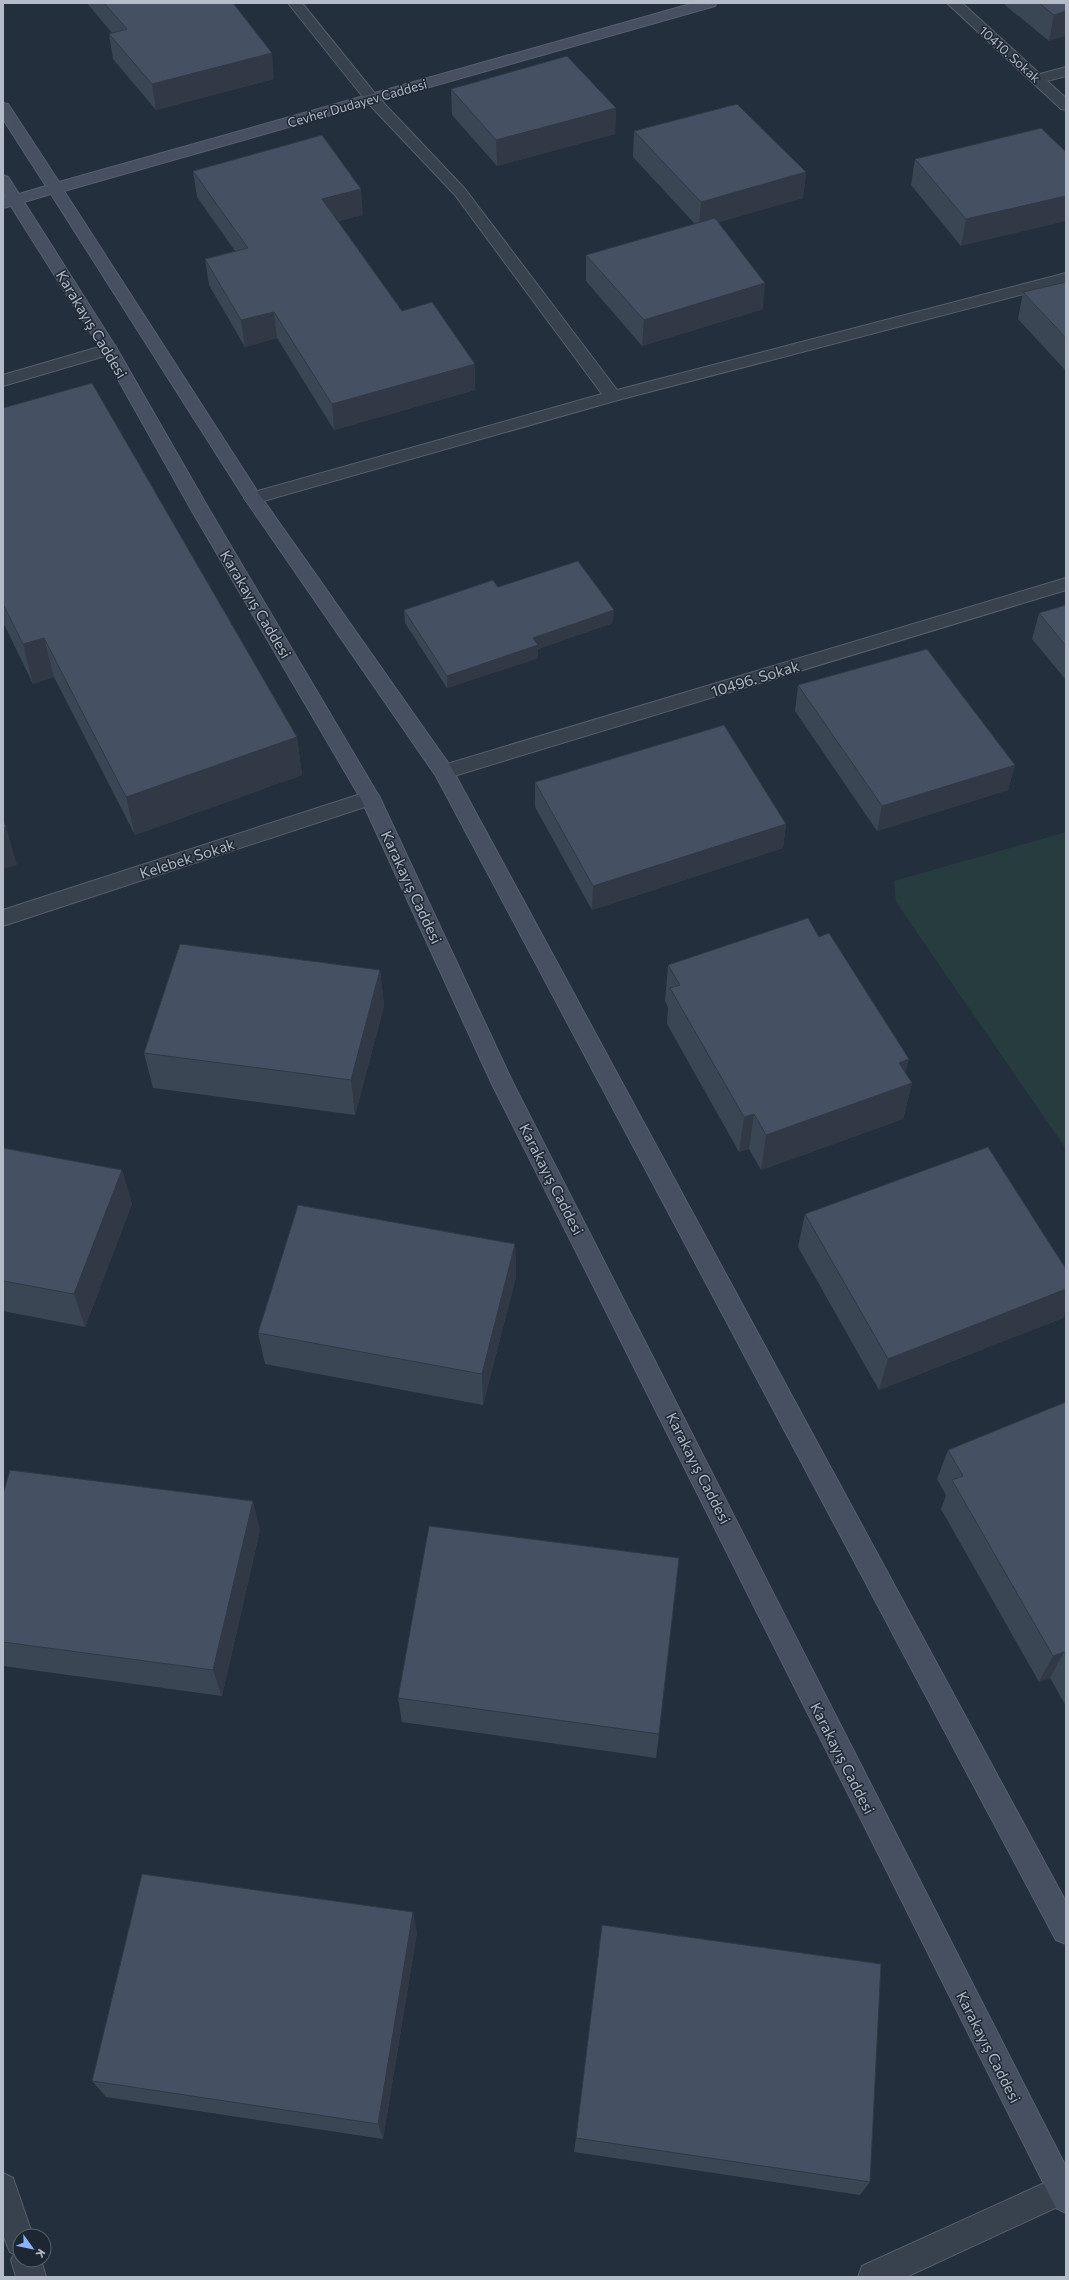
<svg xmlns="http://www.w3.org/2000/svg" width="1069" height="2280" viewBox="0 0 1069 2280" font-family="Commissioner,sans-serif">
	<rect width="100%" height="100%" fill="#242f3e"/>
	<path fill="#263c3f" d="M1066,832V1149L896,902L894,881Z"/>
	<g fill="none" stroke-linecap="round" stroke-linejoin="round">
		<defs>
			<path id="street" d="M288,3H302L377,96L465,189L617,390L1066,273V283L618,400L253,504L247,502L244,498L247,494L602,394L455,195L367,102Z
				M947,3H962L1040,74L1066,67V76L1047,81L1066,98V110L1061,109Z
				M109,344L115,345L117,349L115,353L3,386V375Z
				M1066,578V590L444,779L437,777L434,772L437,767Z
				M370,791L377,793L380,798L377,803L3,926V910Z
				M3,2173L13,2178L33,2236H20V2260H41L46,2277H16L11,2260L14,2254L10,2252L3,2235Z
				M1062,2175L1066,2177V2203L906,2277H858L862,2266Z"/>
			<path id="secondary" d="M694,3H717L715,6L64,191L259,494L451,767L1066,1902V1944L1056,1940L436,776L247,502L51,194L24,202L117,349L210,511L380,798L513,1083L1066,2167V2213L1056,2208L492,1084L361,799L192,511L101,349L11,206L3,208V198L6,197L3,192V175L8,177L19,194L46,186L3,119V103L8,104L59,182Z"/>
		</defs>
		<use href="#street" stroke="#565f6c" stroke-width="2"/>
		<use href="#secondary" stroke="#565f6c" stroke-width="2"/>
		<use href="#street" fill="#38414e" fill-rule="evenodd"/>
		<use href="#secondary" fill="#465061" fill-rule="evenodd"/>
	</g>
	<path fill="#3b4654" d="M87,3H233L274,79L156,110L113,59L109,34L112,33Z
		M1005,3H1066L1049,41L1005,5Z
		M451,89L616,108L615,134L497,166L452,115Z
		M634,131L806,172L803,198L719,222L763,309L642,346L586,281V255L695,224L633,157Z
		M1066,152L961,246L911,185L915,159Z
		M193,171L363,215L338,221L402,311L475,364V390L334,430L277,338L245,347L209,285L205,259L235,251L197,197Z
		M1066,282V371L1018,319L1023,292Z
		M3,408L297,737L302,775L135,835L54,677L33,684L3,622Z
		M498,587L613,623L538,649V658L447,688L405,623L404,610Z
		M1066,605V680L1032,639L1039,613Z
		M798,685L1015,765L1008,790L877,831L795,711Z
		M535,782L786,824L783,848L592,910L535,807Z
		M668,965L905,1073L912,1083L903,1119L761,1170L749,1149L739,1152L667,1024L668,1007L665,1001Z
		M380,970L384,1006L355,1115L153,1088L144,1053Z
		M3,1148L122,1170L132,1204L85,1327L3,1311Z
		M805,1214L1066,1269V1311L1063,1318L879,1390L798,1247Z
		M515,1244L516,1277L483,1405L265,1364L258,1333Z
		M1066,1402V1706L1050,1678L1039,1682L941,1509L946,1495L937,1479L948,1450Z
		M3,1494L260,1530L222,1696L3,1666Z
		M398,1698L659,1734L656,1758L402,1722Z
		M417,1932L383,2139L106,2097L92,2081Z
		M576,2138L870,2182L860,2195L574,2152Z"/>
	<path fill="#303945" d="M1066,11V36L1049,41L1054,15Z
		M272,53L274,79L156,110L152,84Z
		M616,108L615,134L497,166L496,140Z
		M806,172L803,198L699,228L701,202Z
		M361,189L363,215L325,225L322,199Z
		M1066,196V221L961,246L966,219Z
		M765,283L763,309L642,346L644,320Z
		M274,312L277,338L245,347L241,320Z
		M475,364V390L334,430L332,404Z
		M614,610L613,623L538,649V658L447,688V676L533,638Z
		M44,638L54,677L33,684L23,644Z
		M297,737L302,775L135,835L126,797Z
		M1015,765L1008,790L877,831L882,806Z
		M786,824L783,848L592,910L593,886Z
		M6,827L17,865L3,869V828Z
		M380,970L384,1006L355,1115L351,1080Z
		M909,1059L902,1087L912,1083L903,1119L761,1170L766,1135L899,1063Z
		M754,1114L749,1149L739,1152L744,1117Z
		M122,1170L132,1204L85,1327L74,1294Z
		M515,1244L516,1277L483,1405L482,1374Z
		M1066,1289V1311L1063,1318L879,1390L888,1359Z
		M253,1501L260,1530L222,1696L213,1670Z
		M1064,1652L1050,1678L1039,1682L1053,1656Z
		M413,1912L417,1932L383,2139L378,2124Z"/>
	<path fill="#455162" stroke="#303945" d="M104,3H233L272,53L152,84L109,34L127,29Z
		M1039,3H1066V11L1054,15Z
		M567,56L616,108L496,140L451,89Z
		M737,104L806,172L701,202L634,131Z
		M1041,128L1066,152V196L966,219L915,159Z
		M322,135L361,189L322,199L402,311L432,302L475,364L332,404L274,312L241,320L205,259L248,248L193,171Z
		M715,218L765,283L644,320L586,255Z
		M1066,282V338L1023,292Z
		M92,383L297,737L126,797L44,638L23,644L3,604V408Z
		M578,561L614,610L533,638L538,645L447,676L404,610L493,580L498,587Z
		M1066,605V646L1039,613Z
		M927,649L1015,765L882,806L798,685Z
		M724,725L786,824L593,886L535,782Z
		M3,820L6,827L3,828Z
		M808,918L819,937L829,933L909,1059L899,1063L912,1083L766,1135L754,1114L744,1117L670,988L680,985L668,965Z
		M180,944L380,970L351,1080L144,1053Z
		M988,1147L1066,1269V1289L888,1359L805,1214Z
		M3,1148L122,1170L74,1294L3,1281Z
		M298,1205L515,1244L482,1374L258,1333Z
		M1066,1402V1655L1064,1652L1053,1656L952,1480L963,1476L948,1450Z
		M10,1470L253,1501L213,1670L3,1642V1494Z
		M429,1526L679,1558L659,1734L398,1698Z
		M142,1874L413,1912L378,2124L92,2081Z
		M602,1925L881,1964L870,2182L576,2138Z"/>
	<g text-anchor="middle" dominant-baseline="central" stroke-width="3" stroke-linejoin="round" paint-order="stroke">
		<g font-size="13" fill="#b4bcc9" stroke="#1d2633">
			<text transform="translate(1010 54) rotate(42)">10410. Sokak</text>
			<text transform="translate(357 103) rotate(-16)">Cevher Dudayev Caddesi</text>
		</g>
		<g font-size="15" fill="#b4bcc9" stroke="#1d2633">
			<text transform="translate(92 324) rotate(59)">Karakayış Caddesi</text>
			<text transform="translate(256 604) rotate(59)">Karakayış Caddesi</text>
			<text transform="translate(755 678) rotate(-17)">10496. Sokak</text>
			<text transform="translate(187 858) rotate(-18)">Kelebek Sokak</text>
			<text transform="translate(412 887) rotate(65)">Karakayış Caddesi</text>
			<text transform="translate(552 1179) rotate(63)">Karakayış Caddesi</text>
			<text transform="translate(699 1468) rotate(63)">Karakayış Caddesi</text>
			<text transform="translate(843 1758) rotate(63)">Karakayış Caddesi</text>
			<text transform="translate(989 2047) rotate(63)">Karakayış Caddesi</text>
		</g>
	</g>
	<rect width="1069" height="2280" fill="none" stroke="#b4bcc9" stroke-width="8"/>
	<g transform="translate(32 2248) rotate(123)"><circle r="19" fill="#1d2633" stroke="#59626f"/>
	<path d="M0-3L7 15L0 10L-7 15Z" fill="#8ab4f8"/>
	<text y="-6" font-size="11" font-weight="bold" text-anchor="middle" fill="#b4bcc9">K</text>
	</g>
</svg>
